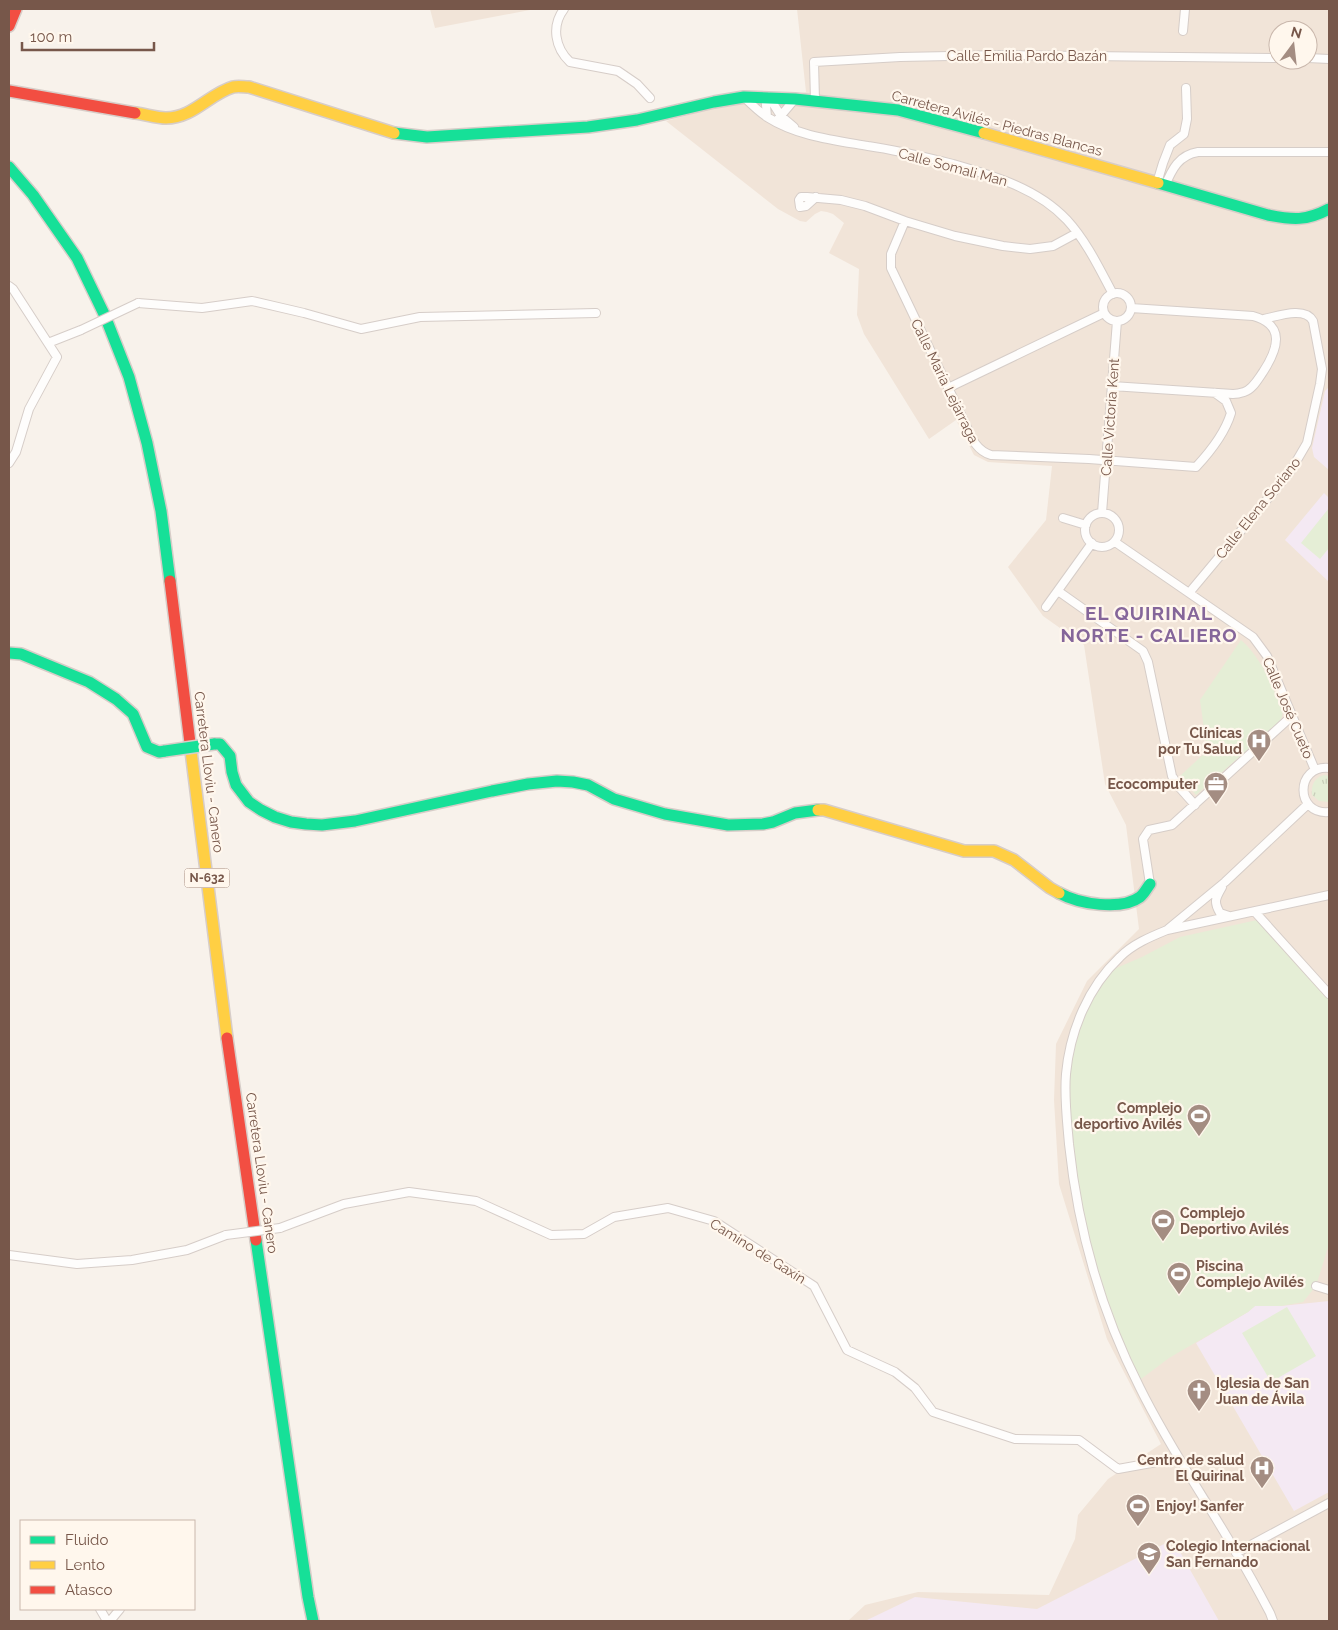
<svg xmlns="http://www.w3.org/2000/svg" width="1338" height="1630" viewBox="0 0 1338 1630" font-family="Raleway,sans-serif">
	<defs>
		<pattern id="grass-tufts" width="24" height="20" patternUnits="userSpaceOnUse" patternTransform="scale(1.25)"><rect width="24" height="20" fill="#e5eed6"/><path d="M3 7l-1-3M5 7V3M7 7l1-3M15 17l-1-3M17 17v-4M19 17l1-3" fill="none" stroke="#c8ceb9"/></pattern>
	</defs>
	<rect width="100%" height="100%" fill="#f8f2eb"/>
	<path fill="#f1e4d8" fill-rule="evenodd" d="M430,9H535L435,28Z
		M797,9H1329V1621H848L865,1605L918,1592L1049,1595L1075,1539L1078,1515L1108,1479L1161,1444L1107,1339L1059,1184L1054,1100L1056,1044L1087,981L1139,929L1126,825L1105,784L1084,645L1043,616L1008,567L1046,520L1052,466L988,462L974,455L956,420L929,439L864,334L857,315L859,269L829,253L844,223L833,214L827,212L821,211L815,214L806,222L800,221L778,209L666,121L707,110L806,92ZM1278,30H1308V60H1278Z"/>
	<path fill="#f4e9f3" d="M1329,387V470L1314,457L1312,448L1325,391Z
		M1324,493L1329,498V582L1285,540Z
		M1329,1301V1492L1294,1511L1196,1343L1248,1312L1255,1306H1281Z
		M1166,1543L1180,1552L1219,1621H865L915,1597L1037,1609Z"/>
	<path fill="url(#grass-tufts)" d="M1324,775L1329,776V802L1319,801L1312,795C1311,785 1314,778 1324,775Z"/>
	<path fill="#e5eed6" d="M1329,508V548L1320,559L1301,543Z
		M1241,640C1262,658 1271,685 1283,710L1282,717L1279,722L1196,795L1180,776L1207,751L1200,700Z
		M1257,920L1318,988L1329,995V1244L1316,1286L1303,1302L1281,1306H1255L1248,1312L1169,1358L1137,1382L1114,1332L1080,1220L1065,1100L1079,1016L1107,972L1142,957L1180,937Z
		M1287,1307L1316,1356L1271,1382L1242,1333Z"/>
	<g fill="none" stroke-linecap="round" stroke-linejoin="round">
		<defs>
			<path id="street" d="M564,9C551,26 555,48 570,62L618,71L637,84L650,98
				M1183,31L1185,9
				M1308,58L1329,59
				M744,97C751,104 758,111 767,117C797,136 833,140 868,146C897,150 925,157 953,164C994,176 1037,188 1067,220C1087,242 1099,268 1113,294
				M769,97L781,116L794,127
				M815,100L814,62L900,57L1000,55L1278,58
				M767,117L766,105L769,97
				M778,119L795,99
				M1157,183L1163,163L1170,145L1184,134L1187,119L1186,88
				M1165,186C1172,169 1179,155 1198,152H1329
				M816,197L806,206L800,207L799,200L801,197H807L841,200L865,206L905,221L955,236L1003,246L1030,249L1053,246L1077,233
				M905,221L891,254V268L965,423C971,436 975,450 991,455L1089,459L1196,467C1210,452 1225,433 1231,413L1226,401L1215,393
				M9,286L13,289L57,357L29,409L16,452L9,463
				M1103 307a14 14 0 1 1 28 0a14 14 0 1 1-28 0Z
				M138,303L202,308L252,301L304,313L361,329L420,317L596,313
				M48,343L81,330
				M1112,386L1233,394C1236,394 1241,393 1244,392C1253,389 1258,379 1263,372C1278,349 1286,325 1253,316L1131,308
				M948,388L1104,313
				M1102,513L1117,321
				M1085 530a17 17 0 1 1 34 0a17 17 0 1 1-34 0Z
				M1063,518L1086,525
				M1115,542L1253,637L1267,656L1315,770
				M1058,591L1143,651L1148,662L1172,776L1179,787L1195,805
				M1189,593L1290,472L1307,443L1320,384L1322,369L1313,321C1305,306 1278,316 1264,319
				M1046,607L1092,543
				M1329,768C1295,765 1295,815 1329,812
				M1150,884L1143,839L1149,830L1172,825L1293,715
				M1222,887C1216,898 1213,901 1220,913L1229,916
				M1255,912L1329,994
				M1168,929L1225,882L1308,804
				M280,1228L344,1204L409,1192L476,1201L551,1235L584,1234L614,1217L668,1208L714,1221L814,1286L847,1350L895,1372L915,1388L933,1412L1015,1439L1079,1440L1118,1469L1179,1458
				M9,1255L77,1264L132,1260L187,1250L226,1235
				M1316,1286L1329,1290
				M1236,1553L1329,1503
				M100,1609L107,1621
				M110,1621L120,1609
				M1273,1621L1270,1613C1259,1592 1248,1572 1236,1552C1204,1497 1168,1445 1140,1388C1101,1312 1078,1229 1069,1144C1067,1120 1064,1098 1066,1074C1070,1031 1088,987 1120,957C1133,944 1150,937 1167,930L1329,895"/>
			<path id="fast" d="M394,133L427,137L588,127L637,120L714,102L744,97L795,99L898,110L984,133
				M9,167L33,195L77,258L105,316L129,377L147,443L161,511L170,581
				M1158,183L1268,215C1293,220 1306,221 1329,209
				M9,653L21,654L89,682L116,699L133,714L147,747L159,752L165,751
				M214,744H220L230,756L232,772L236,785L249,802L261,810L275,817L291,822L306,824L322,825L355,821L492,791L528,784L557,781L573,782L588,785L614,799L665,814L728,825L763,824L773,822L795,813L818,810
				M1059,893C1079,904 1121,911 1140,897C1144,894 1147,888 1150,884
				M256,1240L308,1597L313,1621"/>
			<path id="slow" d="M135,113C145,114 156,118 166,118C193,118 209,94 233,87C238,86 244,87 249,87L394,133
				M984,133L1158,183
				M190,743L227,1038
				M818,810H824L964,851H994L1014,860L1050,888L1059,893"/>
			<path id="jam" d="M9,26L16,9
				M9,91L135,113
				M170,581L190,743
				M227,1038L256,1240"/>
		</defs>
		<use href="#street" stroke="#d6cdc8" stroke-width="10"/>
		<use href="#fast" stroke="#d7cdc8" stroke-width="14"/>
		<use href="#slow" stroke="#d7cdc8" stroke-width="14"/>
		<use href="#jam" stroke="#d7cdc8" stroke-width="14"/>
		<use href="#street" stroke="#fefdfc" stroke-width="8"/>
		<use href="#fast" stroke="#16e098" stroke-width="11"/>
		<use href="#slow" stroke="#ffcf43" stroke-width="11"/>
		<use href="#jam" stroke="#f24e42" stroke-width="11"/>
		<defs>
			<path id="street-bridge" d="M81,330L138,303
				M226,1235L280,1228"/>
			<path id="fast-bridge" d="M165,751L214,744"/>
		</defs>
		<use href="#street-bridge" stroke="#d6cdc8" stroke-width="10" stroke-linecap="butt"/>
		<use href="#fast-bridge" stroke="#d7cdc8" stroke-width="14" stroke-linecap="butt"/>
		<use href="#street-bridge" stroke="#fefdfc" stroke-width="8"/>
		<use href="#fast-bridge" stroke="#16e098" stroke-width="11"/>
	</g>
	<defs>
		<symbol id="hospital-pin" viewBox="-11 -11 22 30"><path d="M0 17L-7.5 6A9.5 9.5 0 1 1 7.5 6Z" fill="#a48d82" stroke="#fff7ed"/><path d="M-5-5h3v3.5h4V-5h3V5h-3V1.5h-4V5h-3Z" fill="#fff"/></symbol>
		<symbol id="office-pin" viewBox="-11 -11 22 30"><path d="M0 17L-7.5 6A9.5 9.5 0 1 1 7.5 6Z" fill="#a48d82" stroke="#fff7ed"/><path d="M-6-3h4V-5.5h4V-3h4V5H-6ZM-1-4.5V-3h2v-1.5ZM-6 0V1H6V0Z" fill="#fff"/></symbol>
		<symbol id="stadium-pin" viewBox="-11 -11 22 30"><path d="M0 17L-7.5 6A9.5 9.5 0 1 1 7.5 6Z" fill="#a48d82" stroke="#fff7ed"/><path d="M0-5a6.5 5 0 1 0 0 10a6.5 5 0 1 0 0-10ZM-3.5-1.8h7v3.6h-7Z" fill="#fff"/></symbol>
		<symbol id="church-pin" viewBox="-11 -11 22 30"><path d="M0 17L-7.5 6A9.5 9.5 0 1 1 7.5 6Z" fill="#a48d82" stroke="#fff7ed"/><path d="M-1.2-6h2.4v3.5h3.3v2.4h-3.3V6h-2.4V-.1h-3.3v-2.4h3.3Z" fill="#fff"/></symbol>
		<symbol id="school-pin" viewBox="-11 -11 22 30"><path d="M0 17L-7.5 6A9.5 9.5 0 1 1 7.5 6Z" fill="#a48d82" stroke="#fff7ed"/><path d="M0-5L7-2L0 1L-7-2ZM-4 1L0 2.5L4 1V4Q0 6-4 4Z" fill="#fff"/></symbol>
	</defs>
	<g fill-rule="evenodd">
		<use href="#hospital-pin" x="1245" y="727" width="28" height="38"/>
		<use href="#office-pin" x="1202" y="770" width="28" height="38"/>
		<use href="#stadium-pin" x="1185" y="1102" width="28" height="38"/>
		<use href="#stadium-pin" x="1149" y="1207" width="28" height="38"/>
		<use href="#stadium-pin" x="1165" y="1260" width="28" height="38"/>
		<use href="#church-pin" x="1185" y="1377" width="28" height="38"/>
		<use href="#hospital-pin" x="1248" y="1454" width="28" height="38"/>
		<use href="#stadium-pin" x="1124" y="1492" width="28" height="38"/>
		<use href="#school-pin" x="1135" y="1540" width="28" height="38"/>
	</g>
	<g text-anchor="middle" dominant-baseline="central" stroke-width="4.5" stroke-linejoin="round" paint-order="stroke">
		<rect fill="#fff7ed" stroke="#a0877b" stroke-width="1" x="184.5" y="868.5" width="45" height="19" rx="4"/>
		<g font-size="12" font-weight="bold" fill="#77574a">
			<text x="207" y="878">N-632</text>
		</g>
		<g font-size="14" fill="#77574a" stroke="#fff7ed">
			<text x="1027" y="56">Calle Emilia Pardo Bazán</text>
			<text transform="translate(997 123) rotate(15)">Carretera Avilés - Piedras Blancas</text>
			<text transform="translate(953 167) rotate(15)">Calle Somali Man</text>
			<text transform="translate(945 381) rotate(64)">Calle María Lejárraga</text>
			<text transform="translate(1110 417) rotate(-86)">Calle Victoria Kent</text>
			<text transform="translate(1258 508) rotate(-51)">Calle Elena Soriano</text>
			<text transform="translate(1288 708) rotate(67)">Calle José Cueto</text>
			<text transform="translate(209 772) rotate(83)">Carretera Lloviu - Canero</text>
			<text transform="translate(262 1173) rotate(82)">Carretera Lloviu - Canero</text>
			<text transform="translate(758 1251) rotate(32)">Camino de Gaxín</text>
		</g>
		<g font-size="14" font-weight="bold" fill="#77574a" stroke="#fff7ed" text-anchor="start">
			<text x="1242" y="733" text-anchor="end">Clínicas<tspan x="1242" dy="16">por Tu Salud</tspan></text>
			<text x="1198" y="784" text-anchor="end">Ecocomputer</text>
			<text x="1182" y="1108" text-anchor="end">Complejo<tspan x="1182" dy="16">deportivo Avilés</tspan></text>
			<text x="1180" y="1213">Complejo<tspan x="1180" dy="16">Deportivo Avilés</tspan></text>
			<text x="1196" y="1266">Piscina<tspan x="1196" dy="16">Complejo Avilés</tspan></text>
			<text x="1216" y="1383">Iglesia de San<tspan x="1216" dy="16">Juan de Ávila</tspan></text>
			<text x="1244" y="1460" text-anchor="end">Centro de salud<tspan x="1244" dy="16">El Quirinal</tspan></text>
			<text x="1156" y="1506">Enjoy! Sanfer</text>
			<text x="1166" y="1546">Colegio Internacional<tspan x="1166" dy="16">San Fernando</tspan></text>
		</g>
		<g font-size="19" font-weight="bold" letter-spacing="1" fill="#85669a" stroke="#fff7ed">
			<text x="1149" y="613">EL QUIRINAL<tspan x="1149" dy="22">NORTE - CALIERO</tspan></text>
		</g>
	</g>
	<rect width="1338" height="1630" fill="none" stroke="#77574a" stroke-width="20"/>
	<rect x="20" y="1520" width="175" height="90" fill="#fff7ed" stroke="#c9b7ac"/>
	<rect x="30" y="1536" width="25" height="8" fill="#16e098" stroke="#c9b7ac"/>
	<text x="65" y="1545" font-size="15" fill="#77574a">Fluido</text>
	<rect x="30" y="1561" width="25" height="8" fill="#ffcf43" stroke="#c9b7ac"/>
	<text x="65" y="1570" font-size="15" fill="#77574a">Lento</text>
	<rect x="30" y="1586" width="25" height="8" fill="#f24e42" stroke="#c9b7ac"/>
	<text x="65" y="1595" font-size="15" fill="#77574a">Atasco</text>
	<g transform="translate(1293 45) rotate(15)"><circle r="24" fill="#fff7ed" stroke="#c9b7ac"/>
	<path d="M0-4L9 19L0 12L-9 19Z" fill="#a48d82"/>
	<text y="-8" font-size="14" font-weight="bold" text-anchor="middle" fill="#77574a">N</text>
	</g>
	<path d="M22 42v8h132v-8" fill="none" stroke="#77574a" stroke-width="2.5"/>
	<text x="30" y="42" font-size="15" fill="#77574a" stroke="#fff7ed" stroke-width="4" paint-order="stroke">100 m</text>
</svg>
